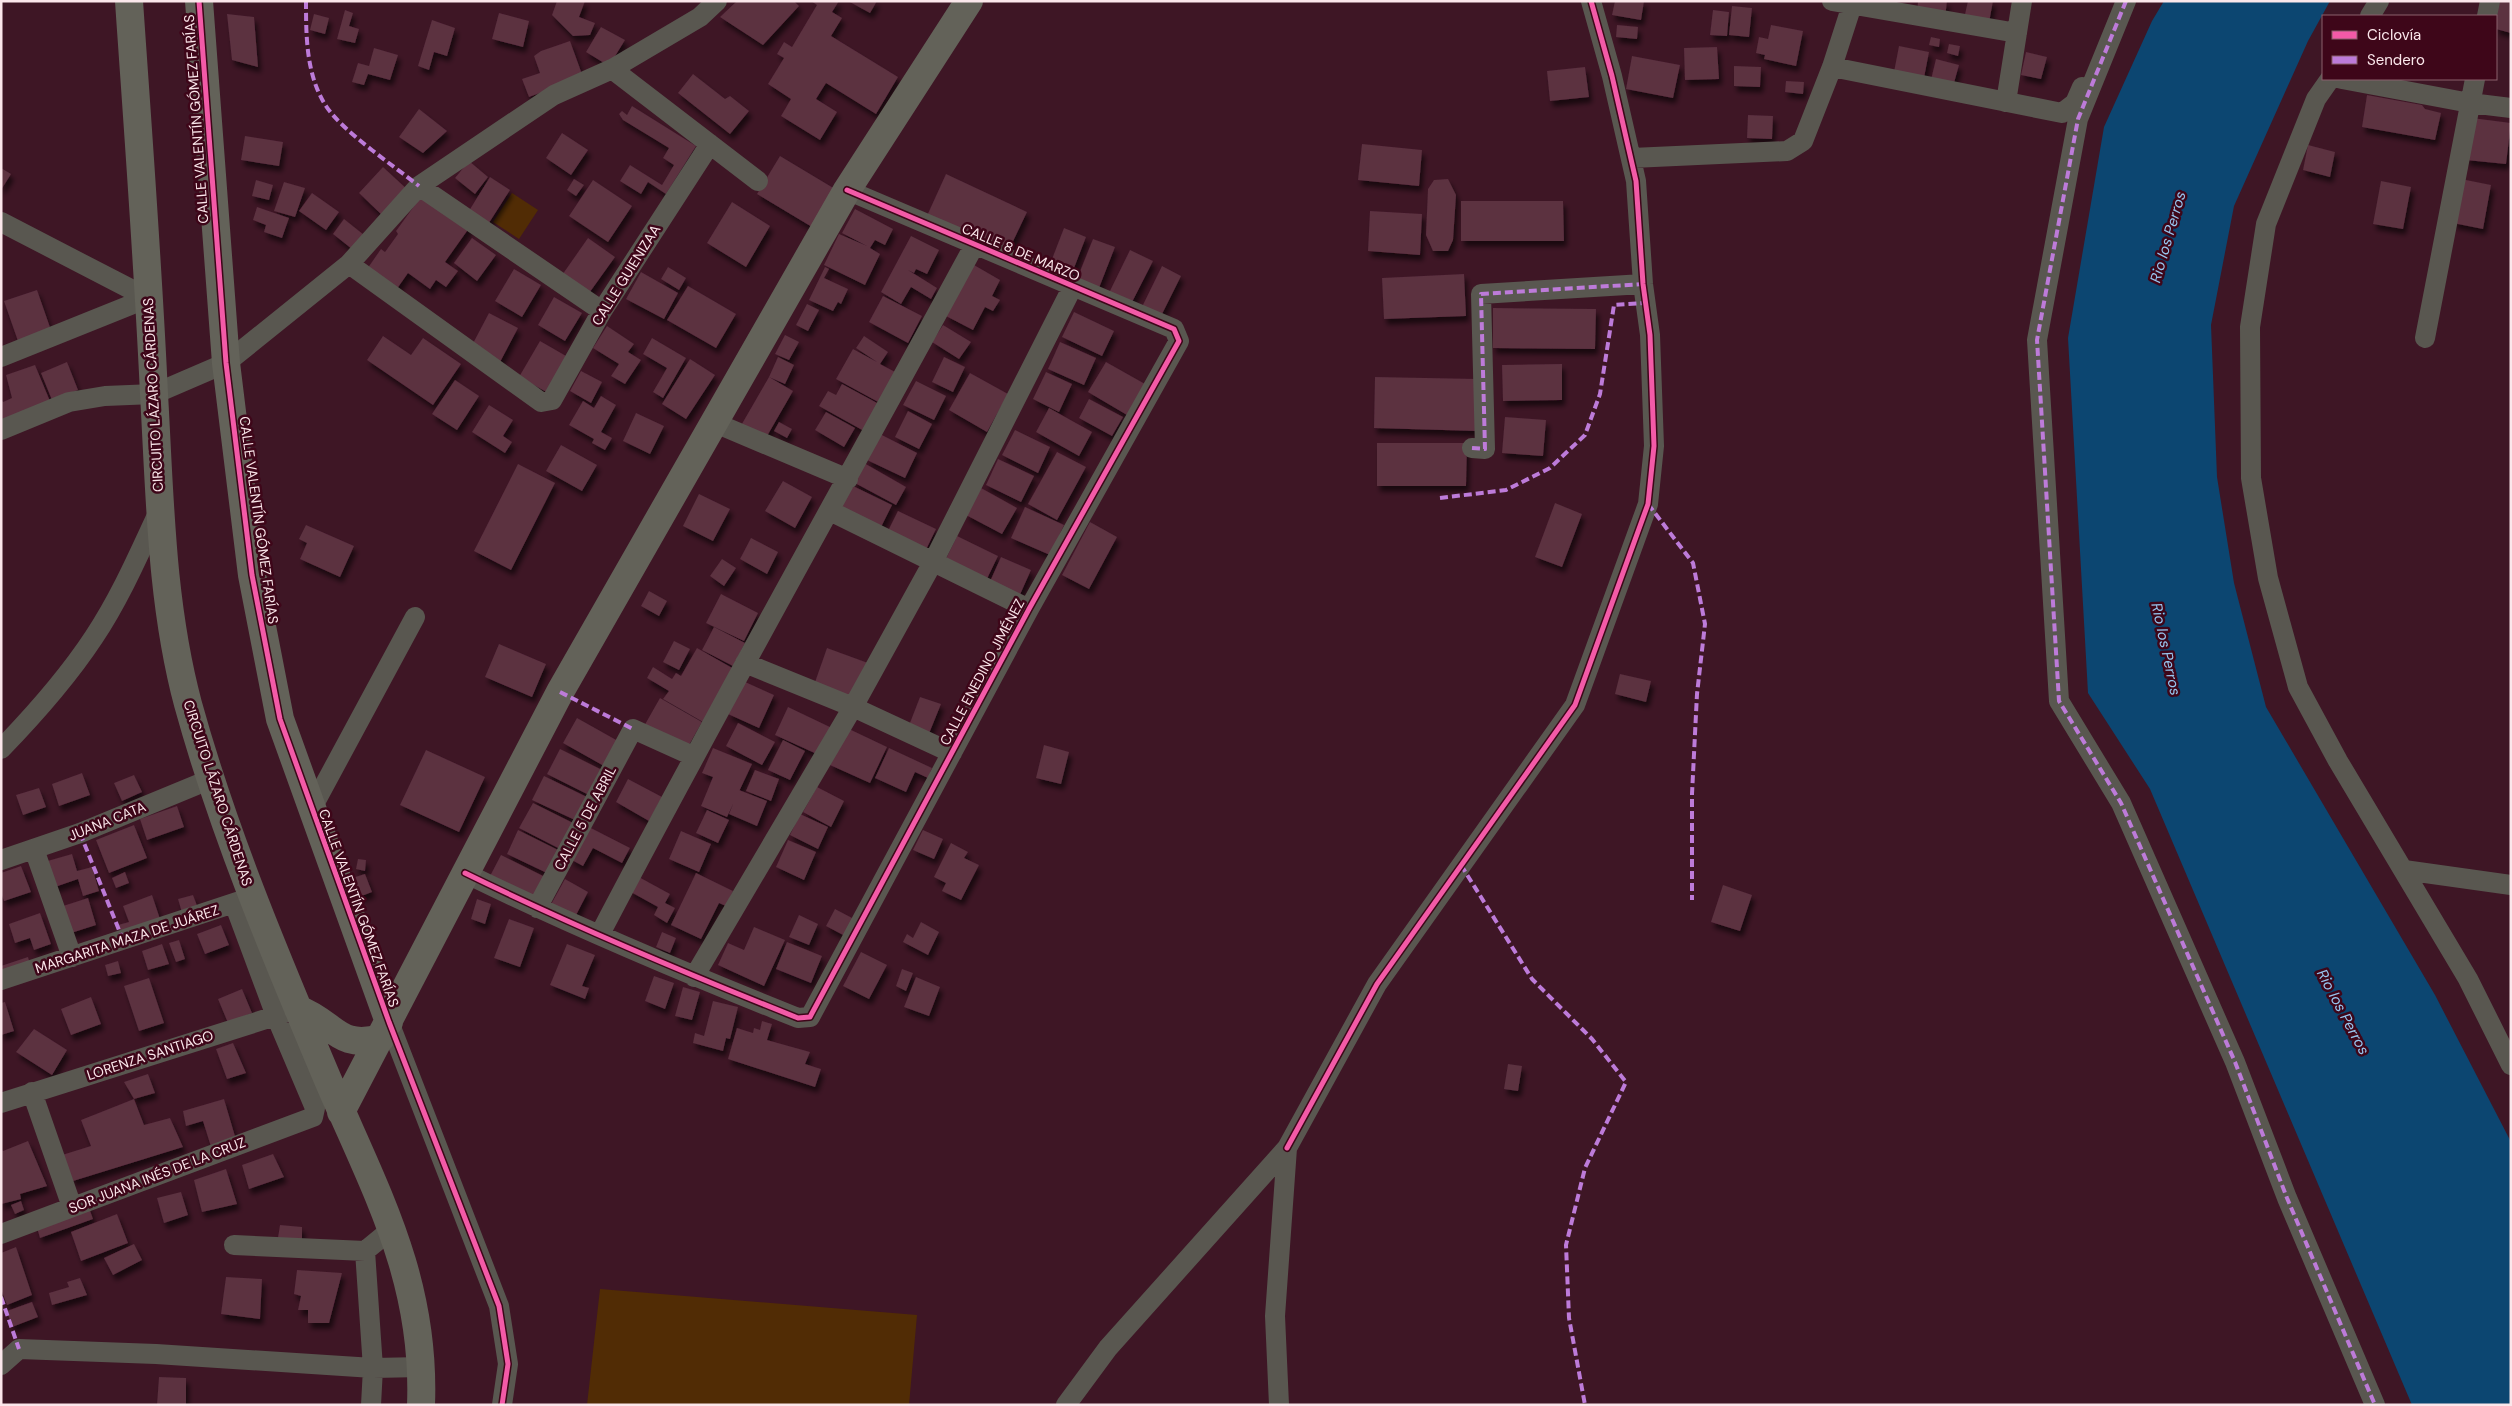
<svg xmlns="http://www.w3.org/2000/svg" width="2512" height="1406" viewBox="0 0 2512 1406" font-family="'DM Sans',sans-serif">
	<defs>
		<filter id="shadow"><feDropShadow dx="3" dy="5.5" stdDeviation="2.5" flood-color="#0009"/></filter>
	</defs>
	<rect width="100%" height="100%" fill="#3e1625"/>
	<path fill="#512c05" d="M512,193L538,210L519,239L493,222Z
		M600,1289L917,1315L909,1405H587Z"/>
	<path fill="#0c4671" d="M2164,1H2330L2308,41L2234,206L2211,325L2217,477L2234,583L2266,707L2435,995L2511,1142V1405H2412L2150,789L2088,693L2068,338L2104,127L2152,21Z"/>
	<path fill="#5b3040" filter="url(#shadow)" d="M557,1H585L579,17L595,23L590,35L573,36L552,15Z
		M737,1H794L799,6L763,45L720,17Z
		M811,1H839L832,12L842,18L831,36L898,77L876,114L826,83L816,99L837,112L820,140L781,116L791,99L768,84L784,58L777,54L784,42L792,47L817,5Z
		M848,1H877L870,13Z
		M1615,1H1644L1641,20L1612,15Z
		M1918,1H1947L1945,18L1917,15Z
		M1968,1H1993L1988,28L1963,23Z
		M2498,1H2511V33L2496,29Z
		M1732,6L1752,8L1749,37L1729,35Z
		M345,10L353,13L349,26L359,29L355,43L337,39Z
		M1713,10L1729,12L1727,36L1710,35Z
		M499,13L529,21L523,47L492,39Z
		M227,14L254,17L258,67L232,60Z
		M314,14L329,18L325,34L310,30Z
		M432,20L455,28L447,56L434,52L429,70L418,66Z
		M1617,25L1638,27L1637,39L1616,37Z
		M1771,25L1803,31L1796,66L1764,59L1765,55L1756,53L1759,37L1768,39Z
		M601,27L625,40L609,66L586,52Z
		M1931,37L1940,39L1939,47L1929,45Z
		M570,41L583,77L529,97L522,79L540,73L534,56L541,51Z
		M1949,44L1960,46L1958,56L1947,53Z
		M1899,46L1929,52L1923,83L1893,77Z
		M1717,47L1719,79L1685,80L1684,48Z
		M374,48L398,55L390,80L368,74L364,85L352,82L358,63L369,66Z
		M2026,52L2047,57L2041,79L2021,75Z
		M1632,56L1680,65L1673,98L1626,89Z
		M1936,59L1959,65L1952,90L1930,84Z
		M1734,66L1761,67L1760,87L1734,86Z
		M1585,67L1589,97L1550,101L1547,71Z
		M693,74L725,99L730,96L749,111L730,134L678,93Z
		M1786,81L1804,82L1803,94L1785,92Z
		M2367,95L2422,105L2425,109L2441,113L2435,140L2362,127Z
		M632,106L696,146L666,194L648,182L641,194L620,181L630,165L662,185L674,165L663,158L669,148L623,120L619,114L622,111L627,115Z
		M419,109L447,131L423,153L399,137Z
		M1748,115L1773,116L1772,139L1747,138Z
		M2472,118L2511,123L2506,164L2466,160Z
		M562,133L588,150L571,175L546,158Z
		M245,136L283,142L279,166L241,160Z
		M1362,144L1422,150L1419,186L1358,180Z
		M2308,145L2335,152L2330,177L2303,170Z
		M780,156L840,192L817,230L757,194Z
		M469,161L488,177L475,194L455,178Z
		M383,167L409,191L384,217L359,193Z
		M1,168L11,174L1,190Z
		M946,174L1027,212L1006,256L926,218Z
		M490,177L510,190L487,226L467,214Z
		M574,179L584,185L576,196L567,190Z
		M1448,179L1456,195L1453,240L1448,251H1433L1426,235L1428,189L1434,180Z
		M2461,179L2491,185L2483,229L2453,223Z
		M256,180L273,185L269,200L252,196Z
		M593,180L632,206L608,242L569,216Z
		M2381,181L2411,187L2403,229L2373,224Z
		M284,182L305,188L295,217L274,211Z
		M425,191L472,224L445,262L458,271L446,287L436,280L430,289L408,273L394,293L365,272L381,249L385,252L398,234L396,231Z
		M312,193L339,212L326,230L299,211Z
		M1461,201H1563L1564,241H1461Z
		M732,202L770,226L746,267L707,243Z
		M257,207L289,218L282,238L264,232L266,225L253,220Z
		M855,209L893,229L885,245L875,240L870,248L880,254L865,285L824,265L839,234L867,246L842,233Z
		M1370,211L1422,214L1420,255L1368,251Z
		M344,219L364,235L352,249L333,234Z
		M1064,228L1086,237L1069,281L1047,272Z
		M911,236L939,250L927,274L916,269L914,273L908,270L937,288L931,299L911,287L901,304L881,292Z
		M472,238L496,255L477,281L454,263Z
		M588,238L615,257L587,296L560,278Z
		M1093,239L1115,247L1097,293L1075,284Z
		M1130,250L1153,261L1129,308L1107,297Z
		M974,265L1000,280L992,296L1000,300L993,311L985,307L973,330L946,316Z
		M1162,266L1181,276L1159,320L1140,311Z
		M668,267L686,278L679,290L661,279Z
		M825,267L829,269L824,278L848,289L841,304L838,302L833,311L809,300Z
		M514,269L541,285L522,317L495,301Z
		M641,272L678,293L664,319L626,299Z
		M1464,274L1466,316L1384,319L1382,278Z
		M688,286L736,314L716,348L667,320Z
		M37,290L52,333L19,344L4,301Z
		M883,296L922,316L908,343L869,322Z
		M554,297L582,313L565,341L538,325Z
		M807,304L819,310L808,331L796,325Z
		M1493,308L1596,309L1595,349L1493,348Z
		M1074,312L1114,331L1102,356L1062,337Z
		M489,313L518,328L499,364L470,349Z
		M943,325L971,342L959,359L932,342Z
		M607,326L634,344L628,352L641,360L625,384L611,376L619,364L593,348Z
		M785,335L799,342L789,360L775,354Z
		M383,336L411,355L423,338L461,364L433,405L367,360Z
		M864,336L888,352L880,364L897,373L880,403L836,379L853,349L877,362L856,348Z
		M652,338L686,358L663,398L653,392L667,368L643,354Z
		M540,341L573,360L552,395L519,377Z
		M1060,342L1096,358L1084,385L1048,369Z
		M778,357L794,365L785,384L769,377Z
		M944,357L965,367L953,392L932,382Z
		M690,359L715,375L686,419L662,404Z
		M67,362L78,390L52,400L41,373Z
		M1106,362L1145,384L1127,415L1088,392Z
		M1562,364V400L1503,401L1502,365Z
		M35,365L52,406L1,420V399L3,402L12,398L6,375Z
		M581,371L602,382L591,403L570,391Z
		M1046,372L1072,384L1059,412L1033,399Z
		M970,373L1008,394L987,432L949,410Z
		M769,377L793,391L763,443L739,429Z
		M1375,377L1478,379L1477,431L1374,428Z
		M455,380L479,396L457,430L432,414Z
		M916,381L946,396L934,420L903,405Z
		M842,384L879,404L864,431L819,406L828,391L836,395Z
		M601,396L616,405L601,432L612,438L605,450L592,443L594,439L569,425L583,401L594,408Z
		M1089,399L1123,417L1112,436L1079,418Z
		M489,405L513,420L503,436L512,442L505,453L472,432Z
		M1049,408L1092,432L1079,456L1036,432Z
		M908,411L932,424L919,449L895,437Z
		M826,412L855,428L844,447L815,430Z
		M636,413L664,426L650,454L623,441Z
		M1505,417L1546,420L1543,456L1502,453Z
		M779,422L792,429L787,438L774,431Z
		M1015,430L1050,447L1038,473L1002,455Z
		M880,434L917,453L905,478L867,460Z
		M1377,443H1467L1466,486H1377Z
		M561,445L597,465L582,491L546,471Z
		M1057,452L1086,467L1057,520L1028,504Z
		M998,459L1034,476L1021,502L986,485Z
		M864,463L906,487L896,505L853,482Z
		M518,464L555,483L511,570L474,551Z
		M783,481L812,497L795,528L765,511Z
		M851,485L892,505L878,533L838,514Z
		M981,488L1017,508L1002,534L966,515Z
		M699,494L730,509L713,541L683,526Z
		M1555,503L1582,514L1562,567L1535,557Z
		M1025,507L1064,525L1050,555L1011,538Z
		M898,511L936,529L923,556L885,537Z
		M1090,522L1117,537L1089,589L1062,575Z
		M306,525L354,546L340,577L300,559L307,543L299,539Z
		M957,536L998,556L984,585L943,565Z
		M751,538L778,552L767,574L740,559Z
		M1001,557L1031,570L1018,599L988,586Z
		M722,559L736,568L724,586L710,576Z
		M649,591L667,601L659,616L641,606Z
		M721,594L758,613L744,641L706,623Z
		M714,627L745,643L733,666L702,650Z
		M674,641L690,649L679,670L663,662Z
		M499,644L546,664L532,697L485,677Z
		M697,648L734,669L703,722L663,699L669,691L647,678L653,667L672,679L676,673L681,676Z
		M827,648L868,663L854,700L814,685Z
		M1620,674L1651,681L1646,702L1615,694Z
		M743,681L774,695L759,728L728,714Z
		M920,697L941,704L928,736L908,728Z
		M660,698L702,722L685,752L643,728Z
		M788,707L832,728L819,755L775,735Z
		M577,718L618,741L604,766L563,743Z
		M738,723L775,742L762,765L726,746Z
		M847,728L887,747L870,783L830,765Z
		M783,740L805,751L790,780L768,770Z
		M1044,745L1069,752L1061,784L1036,778Z
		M713,748L752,764L727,817L701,806L713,777L702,773Z
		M889,748L932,768L928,778L915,772L906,792L875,778Z
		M560,749L604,771L591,796L547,774Z
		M426,750L485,777L459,832L400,805Z
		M755,770L779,779L771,801L746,791Z
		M82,773L90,795L59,806L52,784Z
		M134,775L142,792L122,801L114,783Z
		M544,776L589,798L577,821L532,800Z
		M628,779L662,797L649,821L616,802Z
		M817,787L844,801L831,827L803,812Z
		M39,788L46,807L23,815L16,795Z
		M739,790L767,801L757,826L729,814Z
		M533,803L577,825L564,851L519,828Z
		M177,806L184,827L147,840L140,819Z
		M707,810L729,820L718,843L696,833Z
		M800,814L828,827L818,849L790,835Z
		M134,825L147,858L109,873L96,840Z
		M587,826L630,848L622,863L593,848L583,866L570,859Z
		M518,830L562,852L551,875L507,854Z
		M923,830L943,839L934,859L913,850Z
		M681,831L711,844L699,872L669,859Z
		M788,840L816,852L804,880L776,867Z
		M951,843L968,852L964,858L979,865L961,900L942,891L946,883L934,877Z
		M72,854L77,871L92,867L99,891L83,896L78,879L52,888L44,862Z
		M501,855L547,878L535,901L489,878Z
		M358,859L366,860L365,871L356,869Z
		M21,866L31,892L4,901L1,893V873Z
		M125,872L129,883L116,888L112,878Z
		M696,873L733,891L726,906L719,903L701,939L671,925Z
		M365,874L372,892L359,897L352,878Z
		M637,876L670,894L665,903L675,908L667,923L654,915L658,907L629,891Z
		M565,879L588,892L573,921L549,908Z
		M1723,885L1752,895L1740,931L1711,922Z
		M152,895L161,922L122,936L118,925L129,922L123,906Z
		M193,895L199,911L183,916L178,899Z
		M88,898L96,925L71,933L63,906Z
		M477,899L491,904L485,924L471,919Z
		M835,909L854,919L845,936L826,926Z
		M40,913L51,944L34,950L30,938L15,943L9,924Z
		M799,915L818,924L809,945L789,937Z
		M509,919L534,928L520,967L494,958Z
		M921,922L939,932L928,955L903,942L907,934L913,938Z
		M221,925L229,945L205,954L197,934Z
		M754,927L785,940L764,986L718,965L728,943L744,950Z
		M662,932L676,938L670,953L656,947Z
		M179,940L185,959L176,962L169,943Z
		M787,942L822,956L811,983L776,969Z
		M162,944L169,964L148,970L142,951Z
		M567,944L595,955L582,986L589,988L585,999L550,985Z
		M861,952L887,965L869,999L843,986Z
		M28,957L31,968L1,977V966Z
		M118,961L121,973L108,976L105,965Z
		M902,969L913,973L906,991L896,986Z
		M654,976L674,983L665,1009L645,1001Z
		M916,977L940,987L929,1016L904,1007Z
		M149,978L164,1023L139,1031L124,986Z
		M683,987L700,992L692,1020L675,1016Z
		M242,989L252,1013L228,1023L218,999Z
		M91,997L101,1024L71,1035L61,1009Z
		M713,1001L738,1007L730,1039L726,1038L723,1051L693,1043L695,1033L704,1036Z
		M5,1002L14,1031L1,1035V1003Z
		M762,1021L772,1024L767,1040L810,1052L805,1064L821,1069L815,1087L728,1059L737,1028L753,1033L754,1028L760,1030Z
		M34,1029L67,1050L52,1075L16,1052Z
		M233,1043L246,1073L227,1079L216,1049Z
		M1508,1064L1522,1066L1518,1091L1504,1089Z
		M148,1074L155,1093L134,1099L124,1082Z
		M134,1099L144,1125L170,1118L183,1147L73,1181L62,1155L91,1146L81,1120Z
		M224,1099L237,1143L212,1150L203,1121L186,1126L183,1111Z
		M28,1141L47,1186L20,1194L21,1199L1,1204V1149L3,1151Z
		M273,1154L284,1177L249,1189L242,1165Z
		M226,1169L237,1204L202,1212L194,1180Z
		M181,1192L188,1215L164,1223L157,1198Z
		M21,1201L24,1210L15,1214L11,1205Z
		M87,1202L93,1219L40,1238L35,1221Z
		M117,1214L128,1243L81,1261L71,1232Z
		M280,1225L302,1227V1247L277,1244Z
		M134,1244L142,1260L113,1275L104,1258Z
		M16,1247L32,1295L7,1305L1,1289V1253Z
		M297,1270L342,1273L329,1323H308V1310H298L301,1296L294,1294Z
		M226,1277L262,1279L260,1319L221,1314Z
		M80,1278L87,1295L52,1305L49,1293L69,1287L67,1282Z
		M32,1302L38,1317L12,1327L7,1311Z
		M159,1377L186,1378V1405H157Z"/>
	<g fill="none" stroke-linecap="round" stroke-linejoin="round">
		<path stroke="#595750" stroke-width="20" d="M1832,1L2017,33
			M2126,1L2078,119L2037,340L2059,701L2121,803L2235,1062L2287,1198L2375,1405
			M2370,16L2379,1
			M2487,16L2490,1
			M1832,67L2062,113L2075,103L2082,87
			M612,69L758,181
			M2330,79L2316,99L2266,224L2250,327L2251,478L2268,578L2298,687L2338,761L2468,979L2511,1065
			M2342,79L2470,103L2511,108
			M2006,102L2022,1
			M1632,158L1787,151L1803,141L1832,67L1852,5
			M419,186L602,311
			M1,222L148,298L1,357
			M349,264L541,402L552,400L602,311L710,144
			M2425,338L2475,79
			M713,422L848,479
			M1,430L69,402L105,396L154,394L226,363L349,264L419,186L554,95L612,69L700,17L717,1
			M1472,448L1485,449L1481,294L1643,284
			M830,511L1029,609
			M745,663L853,707L952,753
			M1,749C35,714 67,678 94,637C120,598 139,554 159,511
			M312,808L415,617
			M34,849L72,957
			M1,860L80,833L211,779
			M2404,870L2511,885
			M465,873C573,926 685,973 798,1018L810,1017L1029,609L1179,341L1174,329L847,190
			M537,908L633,729L693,756
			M600,934C721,702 850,475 975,244
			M694,977L853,707L933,562L1073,286
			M1,980L246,899
			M389,1022L499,1306L508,1364L502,1405
			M32,1092L72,1207
			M1,1103L288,1012
			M1287,1148L1377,984L1575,705L1648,504L1654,446L1650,335L1643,284L1636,181L1612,76L1591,1
			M1,1234L313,1117L315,1108L276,1016L234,903
			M234,1245L365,1251L393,1228
			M365,1251L373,1368L371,1405
			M1,1365L19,1349L156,1354L373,1368L422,1367
			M1066,1405L1108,1348L1287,1148L1275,1316L1279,1405"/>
		<path stroke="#636259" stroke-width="28" d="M129,1C138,132 148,263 154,394C160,498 161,603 188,704C223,831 274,952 325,1073C373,1187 426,1276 421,1405
			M199,1L226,363L252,575L280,719L389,1022
			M298,1009C335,1023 337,1050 381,1038
			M341,1112L560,692L847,190L969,1"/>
		<path stroke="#bd7bd9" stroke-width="4" stroke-dasharray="8 4" stroke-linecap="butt" d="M306,1C306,36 306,75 326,106C342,131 394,166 419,186
			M2126,1L2078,119L2037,340L2059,701L2121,803L2235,1062L2287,1198L2375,1405
			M1472,448L1485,449L1481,294L1643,284
			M1440,498L1506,490L1550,468L1585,435L1600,394L1614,305L1645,303
			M1648,504L1693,563L1705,624L1697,694L1692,794V900
			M560,692L633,729
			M80,833L123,940
			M1461,865L1532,979L1592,1039L1626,1082L1585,1168L1566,1245L1569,1318L1585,1405
			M1,1297L19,1349"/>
		<defs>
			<path id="cycleway" d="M199,1L226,363L252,575L280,719L389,1022L499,1306L508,1364L502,1405
				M465,873C573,926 685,973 798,1018L810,1017L1029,609L1179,341L1174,329L847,190
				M1287,1148L1377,984L1575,705L1648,504L1654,446L1650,335L1643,284L1636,181L1612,76L1591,1"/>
		</defs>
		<use href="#cycleway" stroke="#3e0619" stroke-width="8"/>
		<use href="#cycleway" stroke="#f35aa7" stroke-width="5"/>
	</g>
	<g text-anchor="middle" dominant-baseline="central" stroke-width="5" stroke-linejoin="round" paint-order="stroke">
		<g font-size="14" fill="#fbe7eb" stroke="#3e0619">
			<text transform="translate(196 119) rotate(-94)">CALLE VALENTÍN GÓMEZ FARÍAS</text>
			<text transform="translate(1021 252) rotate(23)">CALLE 8 DE MARZO</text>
			<text transform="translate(626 275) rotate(-58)">CALLE GUIENIZAA</text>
			<text transform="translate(153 395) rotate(-93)">CIRCUITO LÁZARO CÁRDENAS</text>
			<text transform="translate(259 520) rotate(82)">CALLE VALENTÍN GÓMEZ FARÍAS</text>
			<text transform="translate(982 672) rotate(-62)">CALLE ENEDINO JIMÉNEZ</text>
			<text transform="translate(218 793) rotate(72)">CIRCUITO LÁZARO CÁRDENAS</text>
			<text transform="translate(585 818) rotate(-62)">CALLE 5 DE ABRIL</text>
			<text transform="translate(107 821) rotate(-22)">JUANA CATA</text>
			<text transform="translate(359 908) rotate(70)">CALLE VALENTÍN GÓMEZ FARÍAS</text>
			<text transform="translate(127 939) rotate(-18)">MARGARITA MAZA DE JUÁREZ</text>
			<text transform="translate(150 1055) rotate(-18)">LORENZA SANTIAGO</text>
			<text transform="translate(157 1175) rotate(-21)">SOR JUANA INÉS DE LA CRUZ</text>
		</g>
		<g font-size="15" font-style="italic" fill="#97c6ef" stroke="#3e0619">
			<text transform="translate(2168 237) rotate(-74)">Rio los Perros</text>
			<text transform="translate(2166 649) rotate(78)">Rio los Perros</text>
			<text transform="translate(2343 1012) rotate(62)">Rio los Perros</text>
		</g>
	</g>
	<rect width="2512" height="1406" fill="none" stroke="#fbe7eb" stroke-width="5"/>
	<rect x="2322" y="15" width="175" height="65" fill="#3e0619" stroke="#8a606d"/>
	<rect x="2332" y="31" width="25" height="8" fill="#f35aa7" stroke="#8a606d"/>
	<text x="2367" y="40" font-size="15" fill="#fbe7eb">Ciclovía</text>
	<rect x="2332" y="56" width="25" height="8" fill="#bd7bd9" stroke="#8a606d"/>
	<text x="2367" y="65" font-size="15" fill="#fbe7eb">Sendero</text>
</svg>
